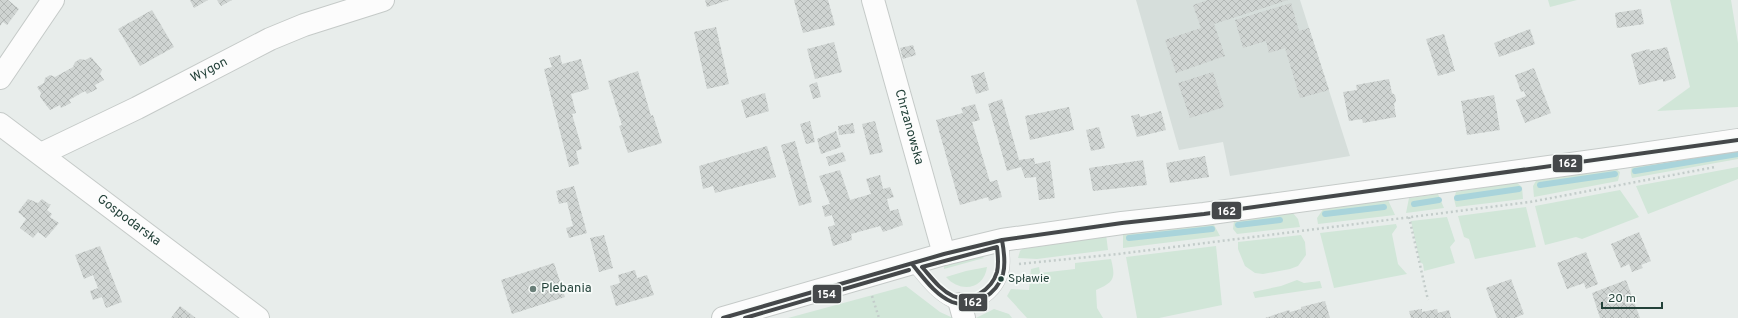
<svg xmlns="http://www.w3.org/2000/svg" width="1738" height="318" viewBox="0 0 1738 318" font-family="Overpass,sans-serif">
	<defs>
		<pattern id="building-cross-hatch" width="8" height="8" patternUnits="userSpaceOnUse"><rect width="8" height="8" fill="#cfd4d2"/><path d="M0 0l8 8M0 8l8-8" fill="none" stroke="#b2b7b5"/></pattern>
	</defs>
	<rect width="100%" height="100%" fill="#e8edeb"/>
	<path fill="#d6dedb" d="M1136,0H1300L1350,156L1230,176L1223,142L1179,150Z"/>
	<path fill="#d1e6d8" d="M1548,0H1577L1550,7Z
		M1670,0H1731L1738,43V107L1657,111L1690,87Z
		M1738,148V159L1632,178C1630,172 1630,169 1635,163Z
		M1613,167L1620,172L1618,181L1534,197L1533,186L1537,179Z
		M1738,167V179L1648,214L1636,186Z
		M1516,182L1522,187L1523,199L1456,207L1454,199L1456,192Z
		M1620,190L1639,217L1582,239L1576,237L1545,245L1535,206Z
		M1438,194L1444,208L1406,213L1409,198Z
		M1388,200L1395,215L1318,224L1317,218L1324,208Z
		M1526,207L1536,247L1475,259L1469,239L1464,237L1458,216Z
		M1292,212L1298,219L1300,227L1237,234L1233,229L1234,221Z
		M1447,217L1455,241L1450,247L1455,263L1424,271L1423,264L1420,262L1411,221Z
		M1212,221L1220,236L1123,248V232Z
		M1396,224L1397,227L1392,234L1398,264L1407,274L1334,288L1320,233Z
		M1106,234L1108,250L1037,259L1018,258L1020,251L1025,246Z
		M1301,235L1305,242L1306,255L1298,266L1290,269L1263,274L1255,273L1245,266L1238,249V242Z
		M1216,246L1222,305L1159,318H1137L1126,257Z
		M980,255L984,258L944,269V264Z
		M1111,259C1116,279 1114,282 1096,290L1097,308L1103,318H1027L1007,296L1011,289L1029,290L1031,269L1039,267L1040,273L1075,269V263Z
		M987,267C984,290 960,293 946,277L966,271Z
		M1297,280L1304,283L1320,281L1322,288L1255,298L1253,292L1281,286Z
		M906,286L940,312L953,318H788Z
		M994,309L1009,314L1012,318H976Z"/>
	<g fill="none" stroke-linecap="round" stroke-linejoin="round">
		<path stroke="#a9d4db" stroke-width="6" d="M1635,171L1738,154
			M1540,185L1615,174
			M1457,198L1519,189
			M1414,204L1439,200
			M1325,214L1384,207
			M1238,225L1280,220
			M1129,238L1212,229"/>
	</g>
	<path fill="url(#building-cross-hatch)" d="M0,0H8L19,9L7,25L3,22L0,26Z
		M190,0H208L194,8Z
		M217,0H232L221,6Z
		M705,0H729L707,7Z
		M794,0H828L835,25L803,33Z
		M1208,0H1288L1214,24L1225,56L1176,73L1165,40L1201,28L1193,5Z
		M1291,3L1299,31L1309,28L1329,90L1300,98L1285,48L1269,53L1266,41L1243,48L1235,20Z
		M1641,9L1644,24L1617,28L1615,13Z
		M152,10L174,47L140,66L118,29Z
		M716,27L729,84L707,89L694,32Z
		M1530,29L1535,44L1499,57L1494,43Z
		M1444,34L1455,71L1438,76L1426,39Z
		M834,42L842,72L815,79L807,49Z
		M913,45L916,55L903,59L900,48Z
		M1667,47L1676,78L1663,82V79L1639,85L1631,54L1649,49L1650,51Z
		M560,55L562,64L581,59L589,89L571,94L576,113L572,114L582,149L576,151L579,164L569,167L544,69L552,67L549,58Z
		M91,57L102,70L100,74L104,80L95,85L97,89L87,94L85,91L69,100L71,103L61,108L60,105L50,110L40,97L41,93L37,87L44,83L45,78L50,75L55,77L73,67L75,62L80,59L85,60Z
		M1534,68L1551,113L1525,123L1516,100L1526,96L1524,91L1521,92L1515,75Z
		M638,71L651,116L653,115L662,143L628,153L619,126L622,125L608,81Z
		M984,72L989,90L976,94L971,76Z
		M1213,72L1224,107L1190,118L1178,83Z
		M1389,79L1392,93L1395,95L1396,101L1394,104L1396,117L1363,123L1362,119L1349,121L1343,92L1357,90L1356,85Z
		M817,82L821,97L813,99L809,85Z
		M765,93L769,111L746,118L741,100Z
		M1494,95L1500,130L1467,135L1461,101Z
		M1002,99L1019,160L1034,158L1035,164L1050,161L1055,198L1039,200L1036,177L1025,178L1021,167L1007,171L988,104Z
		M975,104L980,120L972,122L990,182L997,180L1002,197L989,201L988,197L960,205L936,120L963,113L961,108Z
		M1069,107L1074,130L1030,140L1025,116Z
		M1161,111L1166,130L1137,137L1131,116L1139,114L1140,117Z
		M810,121L815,142L806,144L800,124Z
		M875,121L883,152L870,155L862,124Z
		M853,123L855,133L839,135L838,126Z
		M1099,127L1105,148L1091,151L1086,130Z
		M836,131L841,147L821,154L817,139Z
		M795,141L812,202L799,206L781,145Z
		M767,146L776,177L715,193L713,186L703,189L699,166Z
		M843,152L846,161L829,166L826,157Z
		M1205,156L1209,177L1170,183L1166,163Z
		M1143,160L1147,185L1093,191L1089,168Z
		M840,170L850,200L871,194L866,179L880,175L883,189L890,187L894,197L887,199L890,211L898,209L903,225L883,232L880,226L851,234L852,240L833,246L828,227L835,225L832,215L825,217L822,206L830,204L819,176Z
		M574,186L587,233L569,238L566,228L573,226L567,202L559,204L556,191Z
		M28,199L38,203L42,199L49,204H51L47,210L52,214L50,217L59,223L46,238L38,232L33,238L20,228L26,219L18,212Z
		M1639,232L1651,261L1641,265L1643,268L1632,272L1629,264L1621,268L1611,244Z
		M604,235L613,268L599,272L590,238Z
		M100,246L122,302L106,308L102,297L93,300L90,291L98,288L93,275L84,279L75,255Z
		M1586,252L1598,284L1586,289L1584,283L1567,289L1557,263Z
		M554,263L565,297L512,314L501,280Z
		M635,270L637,278L647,275L654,295L616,306L610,286L620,283L618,275Z
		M1511,279L1524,314L1515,318H1497L1486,288Z
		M1626,280L1640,318H1600L1592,293Z
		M1325,301L1330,318H1265L1289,310L1290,312L1301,309V307Z
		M180,306L196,318H171Z
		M1422,309V312L1437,309L1438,313L1449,310L1451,318H1411L1409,311Z"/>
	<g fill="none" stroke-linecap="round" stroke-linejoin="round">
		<defs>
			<path id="service" d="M912,264C924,278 935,294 952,302C976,312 1003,289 1004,265C1005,257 1003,248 1002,240"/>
			<g id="minor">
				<path id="s1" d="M873,0L944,254"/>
				<path d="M0,78L53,0"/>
				<path id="s2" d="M0,124L258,318"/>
				<path id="s3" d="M41,154L137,108L270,39L304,25L383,0"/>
				<path d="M960,304L964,318"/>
				<path d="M723,318L944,254L1002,240L1122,223L1204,214L1622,157L1738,140"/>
			</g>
		</defs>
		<use href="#service" stroke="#c5cac8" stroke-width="12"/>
		<use href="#minor" stroke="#c5cac8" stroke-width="24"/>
		<path stroke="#c3ccca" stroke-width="2.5" stroke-dasharray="2 3" stroke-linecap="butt" d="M1409,217L1428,300
			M1019,264L1118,254L1530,202L1715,167
			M872,296L879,318"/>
		<use href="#service" stroke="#fcfcfc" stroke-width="11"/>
		<use href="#minor" stroke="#fcfcfc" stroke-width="22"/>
		<defs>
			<path id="bus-1" d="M912,264C923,277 935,295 952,302C973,310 997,294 1003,274C1006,263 1004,251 1002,240
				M723,318L944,254L1002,240L1122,223L1204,214L1738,140"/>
			<path id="bus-2" d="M997,247C998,256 999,264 997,272C992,289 971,304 953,296C940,290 931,277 922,267Z
				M745,318L909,270"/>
		</defs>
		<use href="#bus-1" stroke="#f7fbf9" stroke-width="7"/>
		<use href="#bus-2" stroke="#f7fbf9" stroke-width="7"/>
		<use href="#bus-1" stroke="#45484a" stroke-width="4"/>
		<use href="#bus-2" stroke="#45484a" stroke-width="4"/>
	</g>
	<circle fill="#24423a" stroke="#f7fbf9" stroke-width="1.5" cx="1001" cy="279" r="3.5"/>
	<circle fill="#697e78" stroke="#f7fbf9" stroke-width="1.5" cx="533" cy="289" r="4"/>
	<g text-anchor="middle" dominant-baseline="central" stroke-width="3.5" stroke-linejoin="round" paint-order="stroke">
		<g font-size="12" fill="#24423a" stroke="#f7fbf9" text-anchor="start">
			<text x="1008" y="279">Spławie</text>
		</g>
		<g font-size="13" fill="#24423a" stroke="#f7fbf9">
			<text stroke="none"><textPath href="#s3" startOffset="188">Wygon</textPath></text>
			<text stroke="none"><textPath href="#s1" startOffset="132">Chrzanowska</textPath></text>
			<text stroke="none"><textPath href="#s2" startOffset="161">Gospodarska</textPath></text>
		</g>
		<g font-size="13" fill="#24423a" stroke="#f7fbf9" text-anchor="start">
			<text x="541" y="289">Plebania</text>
		</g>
	</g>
	<g stroke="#f7fbf9" stroke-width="1.5">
		<rect x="1552" y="154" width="31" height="19" rx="4" fill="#45484a"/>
		<rect x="1211" y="201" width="31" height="19" rx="4" fill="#45484a"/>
		<rect x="812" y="284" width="30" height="20" rx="4" fill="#45484a"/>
		<rect x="958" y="293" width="30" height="19" rx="4" fill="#45484a"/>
	</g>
	<g font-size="11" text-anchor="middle" font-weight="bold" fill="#fff">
		<text x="1568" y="167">162</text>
		<text x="1227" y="215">162</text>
		<text x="827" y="298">154</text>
		<text x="973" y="306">162</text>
	</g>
	<path d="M1602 302v6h60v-6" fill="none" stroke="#24423a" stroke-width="2"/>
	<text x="1608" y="302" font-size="12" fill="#24423a" stroke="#f7fbf9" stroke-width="3" paint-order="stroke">20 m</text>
</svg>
